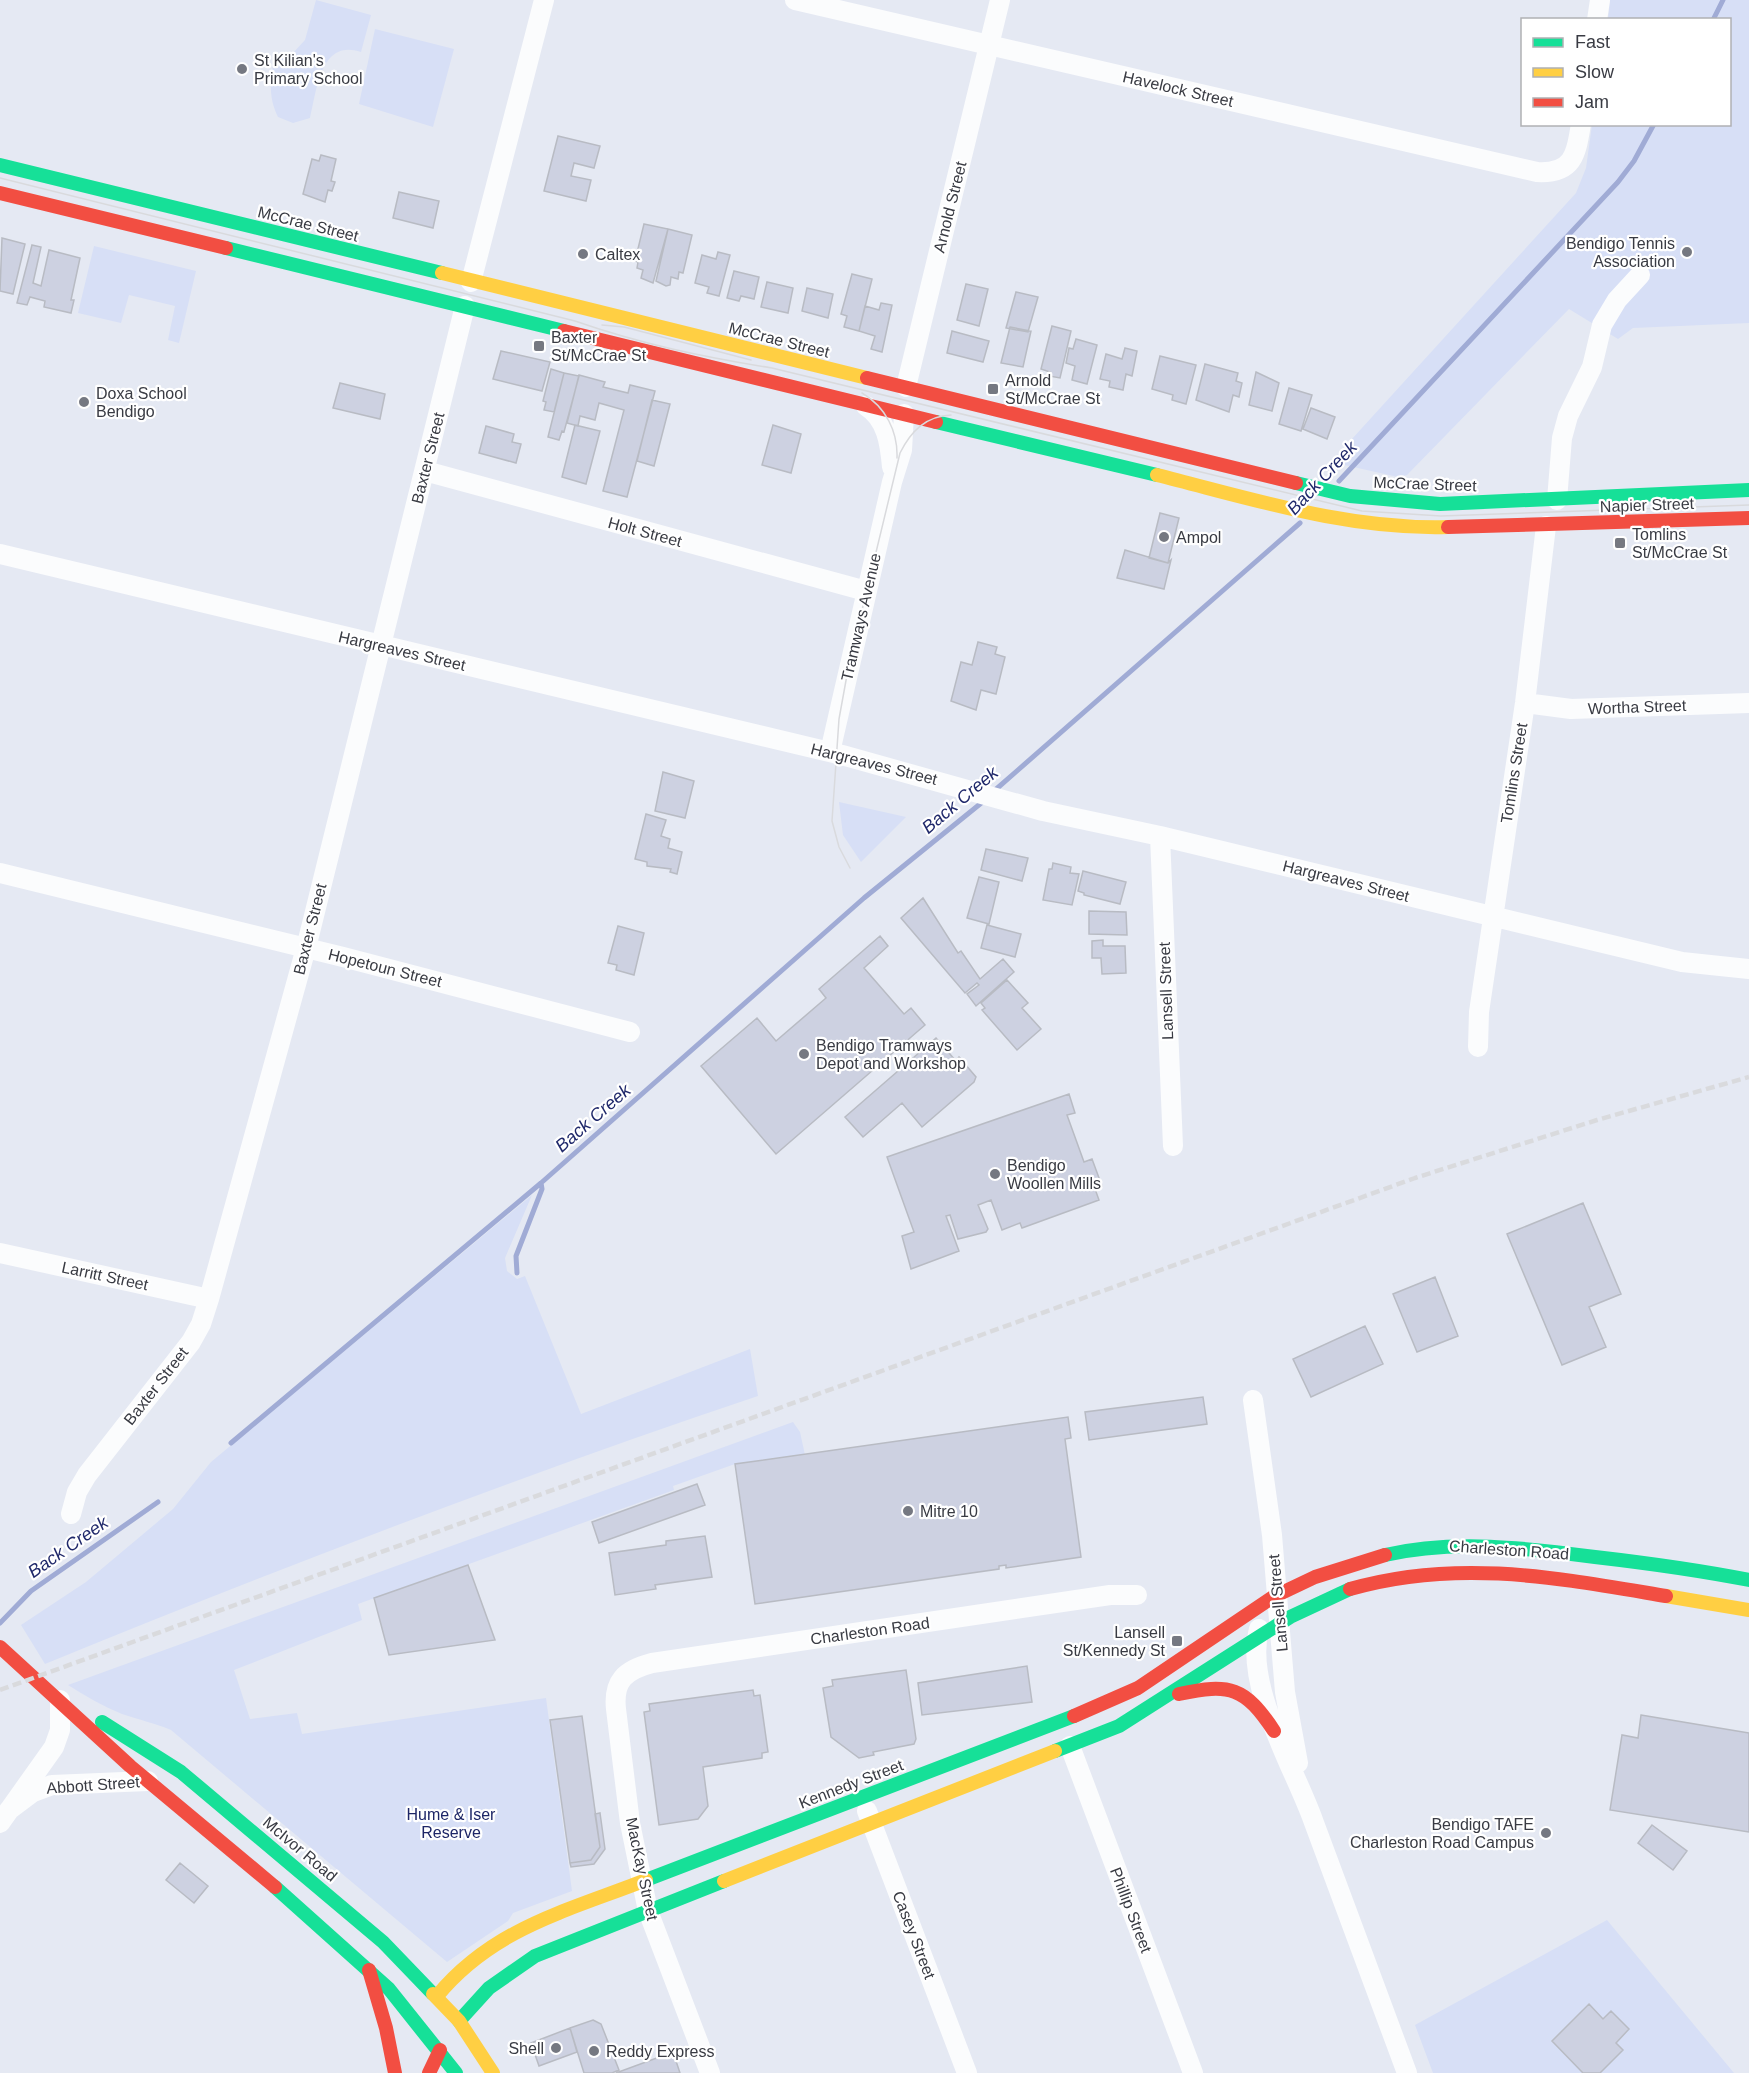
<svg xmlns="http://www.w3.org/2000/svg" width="1749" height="2073" viewBox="0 0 1749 2073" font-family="Helvetica,sans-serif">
	<rect width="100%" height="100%" fill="#e5e9f3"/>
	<path fill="#d7dff6" d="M316,0L371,15L361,52C320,38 317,91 310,118L293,123L278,117C267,95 271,77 275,54L293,53L305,40Z
		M1610,0H1749V323L1633,328L1618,339L1569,309L1407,475L1398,477L1331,462L1576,193L1586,168L1592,125L1730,124V20L1608,19Z
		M375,29L454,49L433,127L359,104Z
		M94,246L196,271L179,343L168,340L175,306L129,295L121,323L78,313Z
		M839,802L906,817L861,862L843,835Z
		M532,1195L505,1258L507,1271L517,1279L525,1276L581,1414L750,1349L758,1396C517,1477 280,1568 45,1664L21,1625L86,1582L173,1509L211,1462Z
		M793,1422L800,1432L805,1455L735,1464L673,1486L674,1490L358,1604L362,1620L234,1670L250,1719L297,1713L302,1734L546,1698L572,1891L513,1913L508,1921L447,1962L171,1730C155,1723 139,1720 122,1714C103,1706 85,1696 68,1685Z
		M1607,1920L1734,2073H1433L1415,2025Z"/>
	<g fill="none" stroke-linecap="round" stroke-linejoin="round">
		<path stroke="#a0abd5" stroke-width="5" d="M1713,20L1723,0
			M1339,481L1618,182L1634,161L1654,124
			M994,791L1300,523
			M517,1273L516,1256L542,1189L541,1183
			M231,1443L541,1183L864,898L985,800
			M0,1623L31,1591L158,1502"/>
	</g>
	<path fill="#cdd1e1" stroke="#b8bbc3" stroke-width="1.5" d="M558,136L600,146L594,168L574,163L571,176L591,180L586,201L544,191Z
		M321,155L336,159L331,181L335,182L332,191L328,190L325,202L303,194L312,159L319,161Z
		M399,192L439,201L433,228L393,218Z
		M644,224L668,229L653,283L641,278L643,270L637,268L638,262L635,261Z
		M668,229L692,235L683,273L679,272L678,279L671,277L670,285L666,286L656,281Z
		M2,238L25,244L13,294L0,291Z
		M32,245L41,247L33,283L41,286L49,250L80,258L71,300H74L71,313L44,307L45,301L30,297L27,305L17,303Z
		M718,252L730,255L719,296L707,293L709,287L695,283L702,255L716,259Z
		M734,271L759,277L754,299L741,296L739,301L727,298Z
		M852,274L872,279L859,331L844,327L847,316L841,314Z
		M767,282L793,288L788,313L761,307Z
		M966,284L988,289L979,326L957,320Z
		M807,288L833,294L828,318L802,311Z
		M1016,292L1038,297L1028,332L1006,328Z
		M881,303L892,305L882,352L871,349L875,336L859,331L865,306L879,310Z
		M1052,326L1071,331L1060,378L1049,376L1050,372L1041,369Z
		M1010,327L1031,331L1023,367L1001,363Z
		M952,331L989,341L983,362L947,353Z
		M1076,339L1097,345L1087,384L1072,380L1075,366L1066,363L1069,348L1073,349Z
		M1125,348L1137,351L1132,376L1126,374L1123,390L1109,387L1110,381L1100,379L1106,354L1122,359Z
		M501,351L550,362L542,391L493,379Z
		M1160,356L1196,365L1186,404L1172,400L1173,395L1152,389Z
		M1205,364L1238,373L1236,381L1242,383L1239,397L1233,395L1229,412L1196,400Z
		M551,369L564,373L554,412L544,410L546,402L543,401Z
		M1256,372L1279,383L1272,411L1249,405Z
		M564,373L579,376L564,432L562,431L559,440L548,437Z
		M579,375L605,382L603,387L628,393L630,385L655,391L627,497L603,491L624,410L599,403L595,420L580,416L578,426L567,423Z
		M340,383L385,394L380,419L333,408Z
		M1289,388L1312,395L1301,431L1279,424Z
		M652,400L670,404L654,466L637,461Z
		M1311,408L1335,417L1327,439L1303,429Z
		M575,425L600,431L586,484L562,477Z
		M773,425L801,434L791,473L762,465Z
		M486,426L514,434L512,442L521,444L516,463L479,453Z
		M1160,513L1179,518L1168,563L1149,558Z
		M1125,550L1168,563L1171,560L1164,589L1117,578Z
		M978,642L997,647L995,654L1005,657L996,694L981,690L976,710L951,701L961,662L972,665Z
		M663,772L694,781L685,818L655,811Z
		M646,814L666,820L661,836L670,839L668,848L682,852L677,874L670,872L671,869L647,866V862L635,859Z
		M986,849L1028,858L1022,881L981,870Z
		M1053,863L1071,867L1070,873L1079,874L1072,905L1043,900L1049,869H1052Z
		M1083,871L1126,882L1120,904L1084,895V893L1078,891Z
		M979,877L999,882L989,924L967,918Z
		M923,898L958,953L961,951L980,979L1003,959L1014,972L976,1006L967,994L979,985L977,983L965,993L901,918Z
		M1089,911L1126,912L1127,935L1089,934Z
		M987,925L1021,934L1015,957L981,948Z
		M618,926L644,933L634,975L616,970L617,965L608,963Z
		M880,936L888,946L864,968L904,1014L911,1008L925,1025L776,1154L701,1066L757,1018L776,1041L826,998L819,989Z
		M1103,940V946H1125L1126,973L1102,974L1101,958H1092V941Z
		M1007,980L1028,1003L1022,1008L1041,1029L1017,1050L982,1010L985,1008L981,1003Z
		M936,1038L956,1061L959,1057L976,1077L974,1082L922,1127L902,1103L863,1137L845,1117Z
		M1069,1094L1075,1113L1067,1115L1084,1162L1092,1159L1102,1186L1095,1189L1099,1200L1022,1228L1020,1223L1002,1230L991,1200L978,1205L988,1229L986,1232L958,1239L950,1215L946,1216L959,1251L911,1269L902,1236L914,1232L887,1157Z
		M1583,1203L1621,1294L1589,1307L1606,1347L1562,1365L1507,1234Z
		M1435,1277L1458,1336L1417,1352L1393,1294Z
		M1365,1326L1383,1364L1311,1397L1293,1359Z
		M1203,1397L1207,1424L1089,1440L1085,1412Z
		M1068,1417L1071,1438L1065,1439L1081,1557L1006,1568V1565L999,1566V1569L755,1604L735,1464Z
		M697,1484L705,1505L599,1543L592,1522Z
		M705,1536L712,1577L655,1585L656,1589L615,1595L609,1553L666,1545V1541Z
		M468,1565L495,1640L389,1655L374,1598Z
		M1027,1666L1032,1702L922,1715L918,1683Z
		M906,1670L916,1739L914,1744L873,1752L874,1755L859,1758L831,1737L823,1688L833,1686L832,1680Z
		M753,1690L754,1696L760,1695L768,1752L762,1753V1758L703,1767L708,1806L698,1819L659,1825L644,1712L650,1711L649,1704Z
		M1641,1715L1749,1733V1832L1610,1810L1622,1735L1638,1738Z
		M582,1716L600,1847L591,1860L570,1863L550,1720Z
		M600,1813L605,1849L594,1864L571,1867L570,1863L591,1860L600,1847L595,1814Z
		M1652,1825L1687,1851L1673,1870L1638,1843Z
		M180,1863L208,1886L194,1903L166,1880Z
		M1589,2004L1603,2019L1611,2011L1629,2029L1616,2043L1623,2050L1600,2073H1583L1552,2041Z
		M593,2020L601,2024L619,2070L612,2073H584L570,2028Z
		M570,2028L577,2052L539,2066L531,2043Z
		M673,2052L680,2073H616Z"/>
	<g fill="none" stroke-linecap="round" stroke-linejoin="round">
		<path stroke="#fbfcfd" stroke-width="20" d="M795,0L1537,172C1573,174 1576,155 1581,124
			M1597,20L1600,0
			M471,282L544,0
			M906,387L1000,0
			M866,406C887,419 890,444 892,467
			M425,471L866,591
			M1557,500L1562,438L1568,416L1592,367L1602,325L1617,300L1640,275
			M0,554L842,755L1043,811L1160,836L1682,962L1749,969
			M1525,703L1571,709L1749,703
			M830,752L892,482L902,450L904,414
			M1160,836L1173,1146
			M0,873L343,957L630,1032
			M1478,1047L1479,1012L1525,703L1546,526
			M0,1253L209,1299
			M1253,1400L1272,1535L1285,1692L1298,1763
			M71,1514L77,1492L87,1475L191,1342L201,1324L209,1299L306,948L465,306
			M1259,1629C1244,1686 1294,1767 1313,1820C1344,1904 1376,1989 1407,2073
			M1070,1746L1193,2073
			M9,1810L33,1792L52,1785L148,1781
			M867,1811L967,2073
			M0,1823L54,1747L60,1730V1700
			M710,2073L648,1911L630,1823L616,1709C613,1681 625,1670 652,1663L1110,1595H1137"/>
		<path stroke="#16e098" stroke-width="14" d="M0,165L442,273
			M226,248L564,331
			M936,422L1157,475
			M1296,483L1350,496L1440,504L1749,490
			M1385,1555C1454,1539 1526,1548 1595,1557C1647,1563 1698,1570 1749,1580
			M102,1722L181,1772L383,1942L433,1994
			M1055,1751L1119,1726L1290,1617L1350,1589
			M646,1880L1074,1716
			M275,1887L389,1989L456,2073
			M459,2021L489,1988L535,1956L724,1881"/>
		<path stroke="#ffcf43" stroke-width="14" d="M442,273L867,378
			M1157,475C1253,499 1348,530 1448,527
			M1666,1596L1749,1610
			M724,1881L1055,1751
			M433,1994L459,2021L493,2073
			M437,1996C493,1928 567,1911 646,1880"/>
		<path stroke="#f24e42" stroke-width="14" d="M0,193L226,248
			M564,331L936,422
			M867,378L1296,483
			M1448,527L1749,518
			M1350,1589C1458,1558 1558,1578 1666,1596
			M0,1647L130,1766L275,1887
			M1179,1694C1230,1683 1245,1687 1274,1731
			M1074,1716L1138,1688L1273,1597L1315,1577L1385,1555
			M369,1970L386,2028L395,2073
			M429,2073L440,2050"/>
		<path stroke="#d9dadd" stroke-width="1.5" d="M0,178L575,321C641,344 703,357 772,368L1362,511L1441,516L1749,505
			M602,325L624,327L751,360
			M862,393C886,407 898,432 897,458
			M850,868L839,847L832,821L839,719L849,664L900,453C911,431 926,416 951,415"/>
		<path stroke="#d9dadd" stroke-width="4.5" stroke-dasharray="9 4.5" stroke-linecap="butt" d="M0,1690L1415,1178L1597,1120L1749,1077"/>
	</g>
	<g fill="#757881" stroke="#fff" stroke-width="2">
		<circle cx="242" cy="69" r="6"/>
		<circle cx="1687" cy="252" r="6"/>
		<circle cx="583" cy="254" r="6"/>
		<rect x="533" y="340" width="12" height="12" rx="3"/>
		<rect x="987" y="383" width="12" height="12" rx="3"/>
		<circle cx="84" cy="402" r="6"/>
		<circle cx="1164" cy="537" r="6"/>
		<rect x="1614" y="537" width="12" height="12" rx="3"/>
		<circle cx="804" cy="1054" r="6"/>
		<circle cx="995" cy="1174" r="6"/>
		<circle cx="908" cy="1511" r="6"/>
		<rect x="1171" y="1635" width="12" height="12" rx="3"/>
		<circle cx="1546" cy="1833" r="6"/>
		<circle cx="556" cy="2048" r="6"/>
		<circle cx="594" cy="2051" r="6"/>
	</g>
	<g text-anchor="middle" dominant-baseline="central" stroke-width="4.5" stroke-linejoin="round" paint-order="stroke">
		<g font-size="16" fill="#393b43" stroke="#fff" text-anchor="start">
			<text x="254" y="60">St Kilian's<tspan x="254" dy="18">Primary School</tspan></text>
			<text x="1675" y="243" text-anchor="end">Bendigo Tennis<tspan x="1675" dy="18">Association</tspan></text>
			<text x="595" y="254">Caltex</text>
			<text x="551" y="337">Baxter<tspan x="551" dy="18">St/McCrae St</tspan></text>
			<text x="1005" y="380">Arnold<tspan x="1005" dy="18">St/McCrae St</tspan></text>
			<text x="96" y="393">Doxa School<tspan x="96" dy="18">Bendigo</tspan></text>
			<text x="1632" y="534">Tomlins<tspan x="1632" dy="18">St/McCrae St</tspan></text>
			<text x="1176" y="537">Ampol</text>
			<text x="816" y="1045">Bendigo Tramways<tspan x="816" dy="18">Depot and Workshop</tspan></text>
			<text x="1007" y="1165">Bendigo<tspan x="1007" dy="18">Woollen Mills</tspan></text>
			<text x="920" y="1511">Mitre 10</text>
			<text x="1165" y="1632" text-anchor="end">Lansell<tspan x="1165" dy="18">St/Kennedy St</tspan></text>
			<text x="1534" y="1824" text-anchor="end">Bendigo TAFE<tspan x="1534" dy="18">Charleston Road Campus</tspan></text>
			<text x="544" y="2048" text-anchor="end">Shell</text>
			<text x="606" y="2051">Reddy Express</text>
		</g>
		<g font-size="16" fill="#393b43" stroke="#fff">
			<text transform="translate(1178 89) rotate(13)">Havelock Street</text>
			<text transform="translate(950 207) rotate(-76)">Arnold Street</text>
			<text transform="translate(308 224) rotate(14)">McCrae Street</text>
			<text transform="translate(779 340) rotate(14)">McCrae Street</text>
			<text transform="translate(428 458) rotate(-76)">Baxter Street</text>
			<text transform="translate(1425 484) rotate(2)">McCrae Street</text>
			<text transform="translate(1647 505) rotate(-2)">Napier Street</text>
			<text transform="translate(645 532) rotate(15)">Holt Street</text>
			<text transform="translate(861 617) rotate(-77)">Tramways Avenue</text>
			<text transform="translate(402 651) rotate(13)">Hargreaves Street</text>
			<text transform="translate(1637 707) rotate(-2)">Wortha Street</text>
			<text transform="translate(874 764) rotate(14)">Hargreaves Street</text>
			<text transform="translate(1514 773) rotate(-81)">Tomlins Street</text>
			<text transform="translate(1346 881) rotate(14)">Hargreaves Street</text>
			<text transform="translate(310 929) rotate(-76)">Baxter Street</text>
			<text transform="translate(385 968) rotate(14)">Hopetoun Street</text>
			<text transform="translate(1166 991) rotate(-92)">Lansell Street</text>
			<text transform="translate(105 1276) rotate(12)">Larritt Street</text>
			<text transform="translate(156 1386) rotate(-52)">Baxter Street</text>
			<text transform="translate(1509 1550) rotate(4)">Charleston Road</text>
			<text transform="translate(1278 1603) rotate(-95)">Lansell Street</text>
			<text transform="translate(870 1631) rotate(-8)">Charleston Road</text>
			<text transform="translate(851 1784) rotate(-21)">Kennedy Street</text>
			<text transform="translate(93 1785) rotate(-4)">Abbott Street</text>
			<text transform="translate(300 1849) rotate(40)">McIvor Road</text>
			<text transform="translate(642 1869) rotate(78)">MacKay Street</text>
			<text transform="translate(1131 1910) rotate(69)">Phillip Street</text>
			<text transform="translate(914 1935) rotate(69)">Casey Street</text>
		</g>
		<g font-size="16" fill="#1d2667" stroke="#fff">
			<text x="451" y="1814">Hume &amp; Iser<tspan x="451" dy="18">Reserve</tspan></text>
		</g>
		<g font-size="18" font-style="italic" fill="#20296b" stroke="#fff">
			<text transform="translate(1322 478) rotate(-47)">Back Creek</text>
			<text transform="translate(960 800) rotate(-40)">Back Creek</text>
			<text transform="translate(593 1118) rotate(-41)">Back Creek</text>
			<text transform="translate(68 1547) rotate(-35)">Back Creek</text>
		</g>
	</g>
	<rect x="1521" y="18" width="210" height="108" fill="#ffffff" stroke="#b0b1b4" stroke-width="1.5"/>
	<rect x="1533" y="38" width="30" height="9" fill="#16e098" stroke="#b0b1b4" stroke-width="1.5"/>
	<text x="1575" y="48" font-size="18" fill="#393b43">Fast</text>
	<rect x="1533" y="68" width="30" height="9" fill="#ffcf43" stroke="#b0b1b4" stroke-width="1.5"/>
	<text x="1575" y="78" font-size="18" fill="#393b43">Slow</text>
	<rect x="1533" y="98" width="30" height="9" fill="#f24e42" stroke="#b0b1b4" stroke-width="1.5"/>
	<text x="1575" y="108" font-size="18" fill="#393b43">Jam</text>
</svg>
